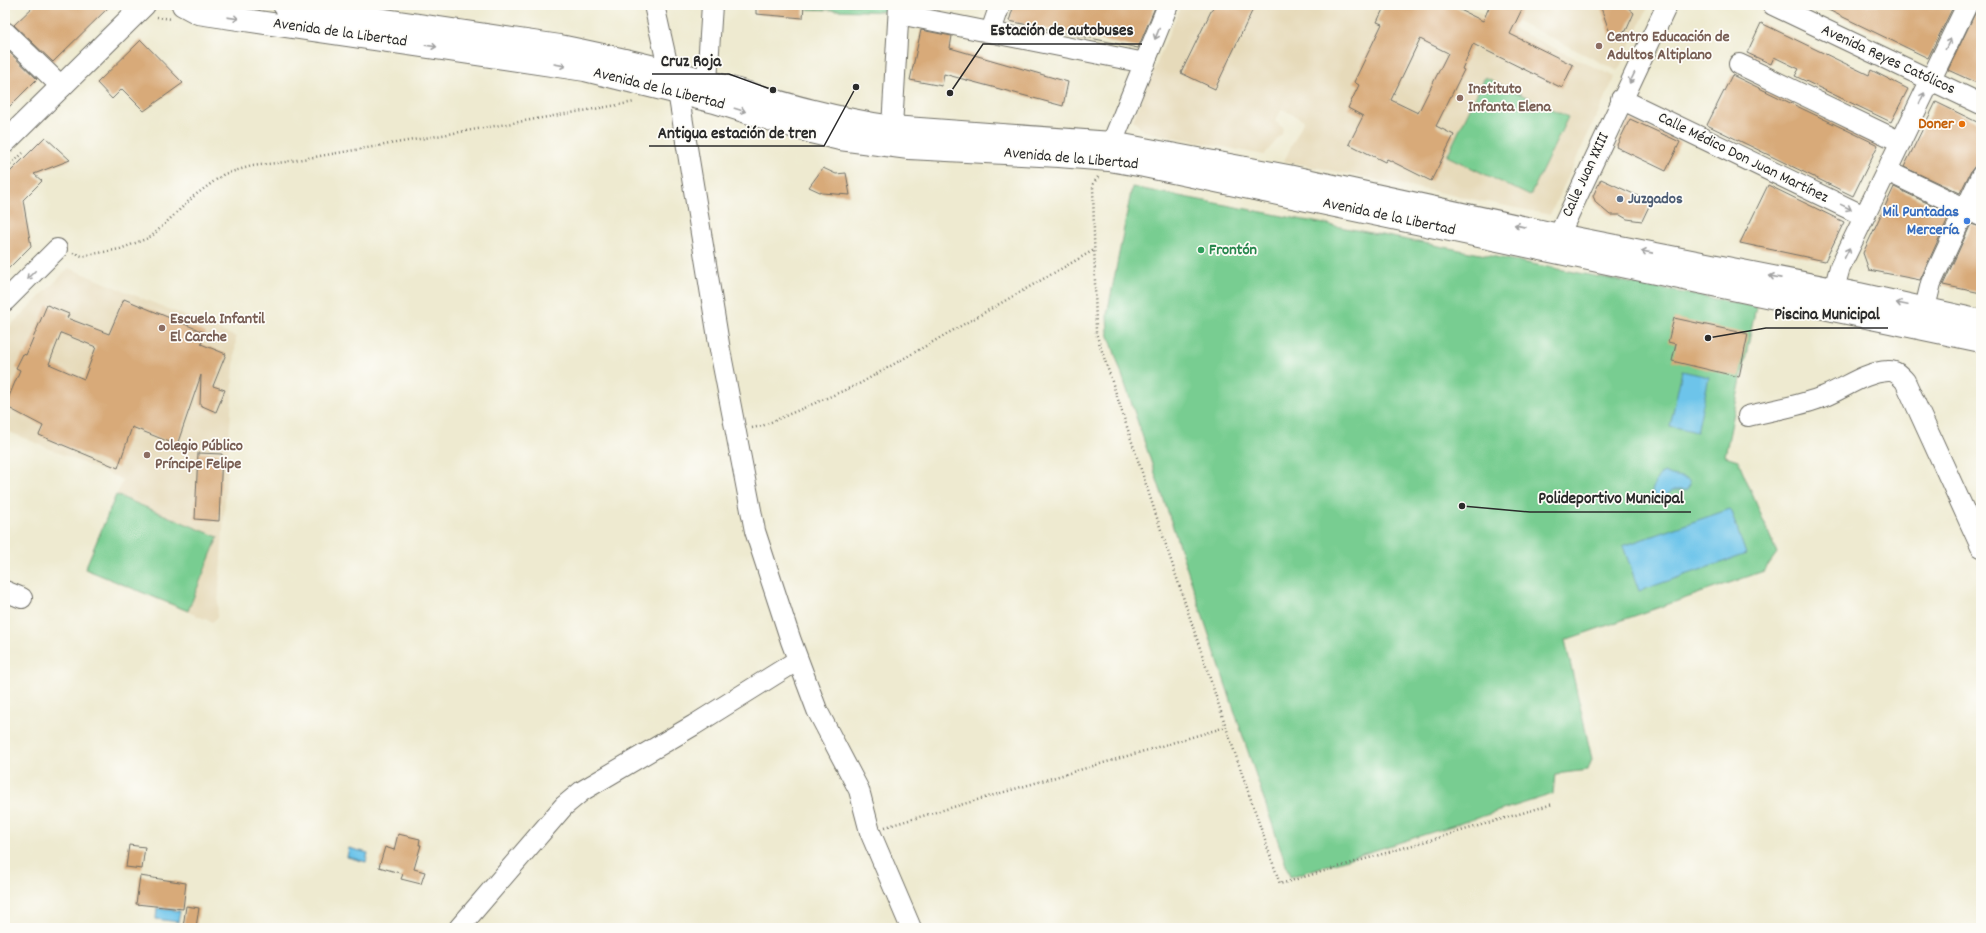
<svg xmlns="http://www.w3.org/2000/svg" width="1986" height="933" viewBox="0 0 1986 933" font-family="Dekko,sans-serif">
	<rect width="100%" height="100%" fill="#fdfcf7"/>
	<filter id="ink" filterUnits="userSpaceOnUse"><feTurbulence type="fractalNoise" baseFrequency=".025" numOctaves="2"/><feDisplacementMap in="SourceGraphic" scale="8" xChannelSelector="R" yChannelSelector="G"/><feConvolveMatrix kernelMatrix="1 2 1 2 8 2 1 2 1" color-interpolation-filters="sRGB"/></filter>
	<filter id="wash" filterUnits="userSpaceOnUse"><feTurbulence type="fractalNoise" baseFrequency=".012" numOctaves="4" result="noise"/><feDisplacementMap in="SourceGraphic" scale="16" xChannelSelector="R" yChannelSelector="G"/><feGaussianBlur stdDeviation="0.9" result="paint"/><feColorMatrix in="noise" values="0 0 0 0 0 0 0 0 0 0 0 0 0 0 0 0 0 1.4 0 .05"/><feComposite in="paint" operator="in"/></filter>
	<g filter="url(#wash)">
		<rect width="100%" height="100%" fill="#eeead0"/>
		<path fill="#e6daba" d="M1181,5H1464L1615,77L1550,215L1284,161L1304,120L1282,109L1275,121L1283,128L1282,134L1264,155L1143,131L1133,120Z
			M1524,5H1649L1618,71L1517,21Z
			M69,268L236,337L217,618L212,622L85,569L123,480L5,430V331Z"/>
		<path fill="#78cd91" stroke="#527c5e" d="M807,5H891V12L807,9Z
			M1485,77L1568,117L1530,196L1447,156Z
			M1132,187L1756,307L1725,456L1738,460L1777,553L1764,571L1565,640L1592,759L1588,770L1555,774L1553,794L1290,877L1108,333L1107,315Z
			M116,495L218,537L188,611L85,569Z"/>
		<path fill="#6dc4ea" stroke="#4c788a" d="M1682,371L1709,377L1697,432L1670,426Z
			M1665,472C1675,478 1681,475 1689,480L1690,485L1686,490H1673L1662,498H1656L1652,491C1655,483 1657,474 1665,472Z
			M1730,509L1746,554L1639,591L1623,546Z
			M349,848L368,853L366,862L347,857Z
			M157,908L180,911L178,922L156,919Z"/>
		<g id="blocks">
			<path fill="#d8aa79" fill-rule="evenodd" d="M35,5H111L53,62L14,25Z
				M756,5H804L803,18L756,14Z
				M1014,5H1156L1138,48L1009,21Z
				M1214,5H1255L1215,89L1181,73Z
				M1385,5H1450L1483,21L1490,5H1524L1510,34L1573,65L1562,88L1473,44L1462,69L1464,70L1436,126L1454,135L1431,181L1387,159L1385,162L1349,144L1363,116L1348,108L1359,85L1354,82L1382,24L1377,22ZM1420,39L1448,53L1418,113L1391,100Z
				M1600,5H1625L1634,13L1626,31L1611,36Z
				M1818,5H1954L1928,58Z
				M1979,5H1981V85L1948,70Z
				M1761,23L1869,75L1871,70L1908,89L1891,122L1795,76L1799,69L1774,57L1771,64L1747,53Z
				M921,30L952,36L950,48L1068,82L1063,106L944,74L942,86L910,80Z
				M141,40L183,83L144,111L122,89L112,99L97,83Z
				M5,48L37,79L5,111Z
				M1732,75L1878,145L1853,196L1707,125Z
				M1936,102L1981,124V165L1975,166L1971,171L1960,193L1904,167Z
				M1630,119L1680,142L1666,171L1616,147Z
				M45,137L70,160L34,174L42,181L23,200L31,246L5,272V177Z
				M823,168L836,174L846,173L850,195L822,193L809,187Z
				M1601,179L1651,202L1642,221L1627,219L1620,215H1610L1596,203L1593,196Z
				M1768,185L1844,222L1825,261L1740,243Z
				M1894,187L1950,214L1920,280L1869,270L1863,253Z
				M1971,224L1981,227V293L1943,285Z
				M124,299L206,333L201,344L226,354L213,386L225,390L216,412L200,405L201,375L177,445L132,427L118,468L39,435L43,426L5,406L20,370L16,368L23,354L26,355L47,305L69,314L67,318L109,334ZM61,333L96,347L84,379L49,364Z
				M1674,318L1748,334L1739,377L1672,361L1676,344L1668,342Z
				M198,453L222,454L219,521L195,519Z
				M398,834L420,839L419,845H421L414,869L425,872L421,884L401,879L403,874L379,867L385,847L394,850Z
				M129,845L145,847L142,869L126,867Z
				M140,876L186,883L183,909L136,904Z
				M186,906L199,908L196,927H183Z"/>
		</g>
	</g>
	<g filter="url(#ink)">
		<use href="#blocks" fill-opacity="0" stroke="#6f6e65" stroke-width="1"/>
		<g fill="none" stroke-linecap="round" stroke-linejoin="round">
			<defs>
				<path id="minor" d="M654,5L667,63L665,69
					M1773,5L1981,104
					M899,14L1145,63
					M991,31L1000,5
					M5,32L62,87
					M1739,64L1901,142
					M707,81L712,5
					M678,92L720,350L755,531L791,641L817,710L859,790L870,832L911,928
					M1621,99L1864,216
					M892,127L899,5
					M1110,158L1112,143L1168,5
					M1887,171L1981,216
					M1555,250L1559,235L1667,5
					M5,301L57,249
					M1830,304L1840,267L1967,5
					M1925,308L1931,283L1981,176
					M1748,416C1773,410 1801,406 1825,396C1845,388 1865,372 1888,371C1896,370 1900,376 1905,381L1981,547
					M5,591L22,598
					M459,928L564,806L582,791L694,725L798,660"/>
				<path id="major" d="M183,5L198,13L585,70L715,102L811,132L840,139L909,148L1059,156L1109,160L1144,166L1981,341
					M284,5L560,46C609,56 659,67 707,81C769,99 829,118 892,127L1112,143L1288,176L1559,235L1859,294L1981,321
					M5,142L144,5"/>
			</defs>
			<use href="#minor" stroke="#6f6e65" stroke-width="22"/>
			<use href="#major" stroke="#6f6e65" stroke-width="24"/>
			<path stroke="#6f6e65" stroke-width="2.5" stroke-dasharray="1 3" stroke-linecap="butt" d="M157,17L172,19
				M5,170L23,153
				M1098,177L1093,184L1096,333L1226,727L1280,884L1553,804
				M73,253L82,256L120,249L151,237L194,196L224,174L252,166L285,162L635,102
				M752,428L762,426L859,384L1094,250
				M885,827L1226,727"/>
			<use href="#minor" stroke="#fff" stroke-width="20"/>
			<use href="#major" stroke="#fff" stroke-width="22"/>
		</g>
		<defs><path id="oneway-shaft" d="M-6 0H5M1.5-3L5.5 0L1.5 3" fill="none" stroke-width="1.6" stroke-linecap="round" stroke-linejoin="round"/></defs>
		<g stroke="#a0a0a0">
			<use href="#oneway-shaft" transform="translate(233 18) rotate(8)"/>
			<use href="#oneway-shaft" transform="translate(1157 34) rotate(112)"/>
			<use href="#oneway-shaft" transform="translate(1948 44) rotate(-64)"/>
			<use href="#oneway-shaft" transform="translate(431 46) rotate(8)"/>
			<use href="#oneway-shaft" transform="translate(560 65) rotate(10)"/>
			<use href="#oneway-shaft" transform="translate(1632 78) rotate(116)"/>
			<use href="#oneway-shaft" transform="translate(1922 98) rotate(-65)"/>
			<use href="#oneway-shaft" transform="translate(740 110) rotate(17)"/>
			<use href="#oneway-shaft" transform="translate(1846 207) rotate(26)"/>
			<use href="#oneway-shaft" transform="translate(1520 226) rotate(-167)"/>
			<use href="#oneway-shaft" transform="translate(1647 252) rotate(-169)"/>
			<use href="#oneway-shaft" transform="translate(1847 253) rotate(-64)"/>
			<use href="#oneway-shaft" transform="translate(31 275) rotate(135)"/>
			<use href="#oneway-shaft" transform="translate(1775 277) rotate(-169)"/>
			<use href="#oneway-shaft" transform="translate(1902 304) rotate(-168)"/>
		</g>
	</g>
	<g fill="#8d6e63" stroke="#fdfcf7" stroke-width="1.5">
		<circle cx="1599" cy="46" r="4"/>
		<circle cx="1460" cy="98" r="4"/>
		<circle cx="162" cy="328" r="4"/>
		<circle cx="147" cy="455" r="4"/>
	</g>
	<circle fill="#e8710a" stroke="#fdfcf7" stroke-width="1.5" cx="1962" cy="124" r="4"/>
	<circle fill="#5c6f8a" stroke="#fdfcf7" stroke-width="1.5" cx="1620" cy="199" r="4"/>
	<circle fill="#3f7fe0" stroke="#fdfcf7" stroke-width="1.5" cx="1967" cy="221" r="4"/>
	<circle fill="#2e9e5b" stroke="#fdfcf7" stroke-width="1.5" cx="1201" cy="250" r="4"/>
	<g text-anchor="middle" dominant-baseline="central" stroke-width="3.5" stroke-linejoin="round" paint-order="stroke">
		<g font-size="16" fill="#2b2b2b" stroke="#fdfcf7">
			<text transform="translate(340 33) rotate(8)">Avenida de la Libertad</text>
			<text transform="translate(1888 60) rotate(25)">Avenida Reyes Católicos</text>
			<text transform="translate(659 89) rotate(14)">Avenida de la Libertad</text>
			<text transform="translate(1743 158) rotate(26)">Calle Médico Don Juan Martínez</text>
			<text transform="translate(1071 159) rotate(5)">Avenida de la Libertad</text>
			<text transform="translate(1586 175) rotate(-65)">Calle Juan XXIII</text>
			<text transform="translate(1389 217) rotate(12)">Avenida de la Libertad</text>
		</g>
		<g font-size="16" font-weight="bold" fill="#785e54" stroke="#fdfcf7" text-anchor="start">
			<text x="1607" y="37">Centro Educación de<tspan x="1607" dy="18">Adultos Altiplano</tspan></text>
			<text x="1468" y="89">Instituto<tspan x="1468" dy="18">Infanta Elena</tspan></text>
			<text x="170" y="319">Escuela Infantil<tspan x="170" dy="18">El Carche</tspan></text>
			<text x="155" y="446">Colegio Público<tspan x="155" dy="18">Príncipe Felipe</tspan></text>
		</g>
		<g font-size="16" font-weight="bold" fill="#c56008" stroke="#fdfcf7" text-anchor="end">
			<text x="1954" y="124">Doner</text>
		</g>
		<g font-size="16" font-weight="bold" fill="#4e5e75" stroke="#fdfcf7" text-anchor="start">
			<text x="1628" y="199">Juzgados</text>
		</g>
		<g font-size="16" font-weight="bold" fill="#366cbe" stroke="#fdfcf7" text-anchor="end">
			<text x="1959" y="212">Mil Puntadas<tspan x="1959" dy="18">Mercería</tspan></text>
		</g>
		<g font-size="16" font-weight="bold" fill="#27864d" stroke="#fdfcf7" text-anchor="start">
			<text x="1209" y="250">Frontón</text>
		</g>
	</g>
	<path fill="none" stroke="#2b2b2b" stroke-width="1.5" d="M950 93L983 44H1142M773 90L729 74H652M856 87L824 146H649M1708 338L1766 328H1888M1462 506L1530 512H1691"/>
	<g fill="#2b2b2b" stroke="#fdfcf7" stroke-width="1.5">
		<circle cx="950" cy="93" r="4"/>
		<circle cx="773" cy="90" r="4"/>
		<circle cx="856" cy="87" r="4"/>
		<circle cx="1708" cy="338" r="4"/>
		<circle cx="1462" cy="506" r="4"/>
	</g>
	<g font-size="17" text-anchor="middle" font-weight="bold" fill="#2b2b2b" stroke="#fdfcf7" stroke-width="3.5" stroke-linejoin="round" paint-order="stroke">
		<text x="1062" y="35">Estación de autobuses</text>
		<text x="691" y="66">Cruz Roja</text>
		<text x="737" y="138">Antigua estación de tren</text>
		<text x="1827" y="319">Piscina Municipal</text>
		<text x="1611" y="503">Polideportivo Municipal</text>
	</g>
	<rect width="1986" height="933" fill="none" stroke="#fdfcf7" stroke-width="20"/>
</svg>
